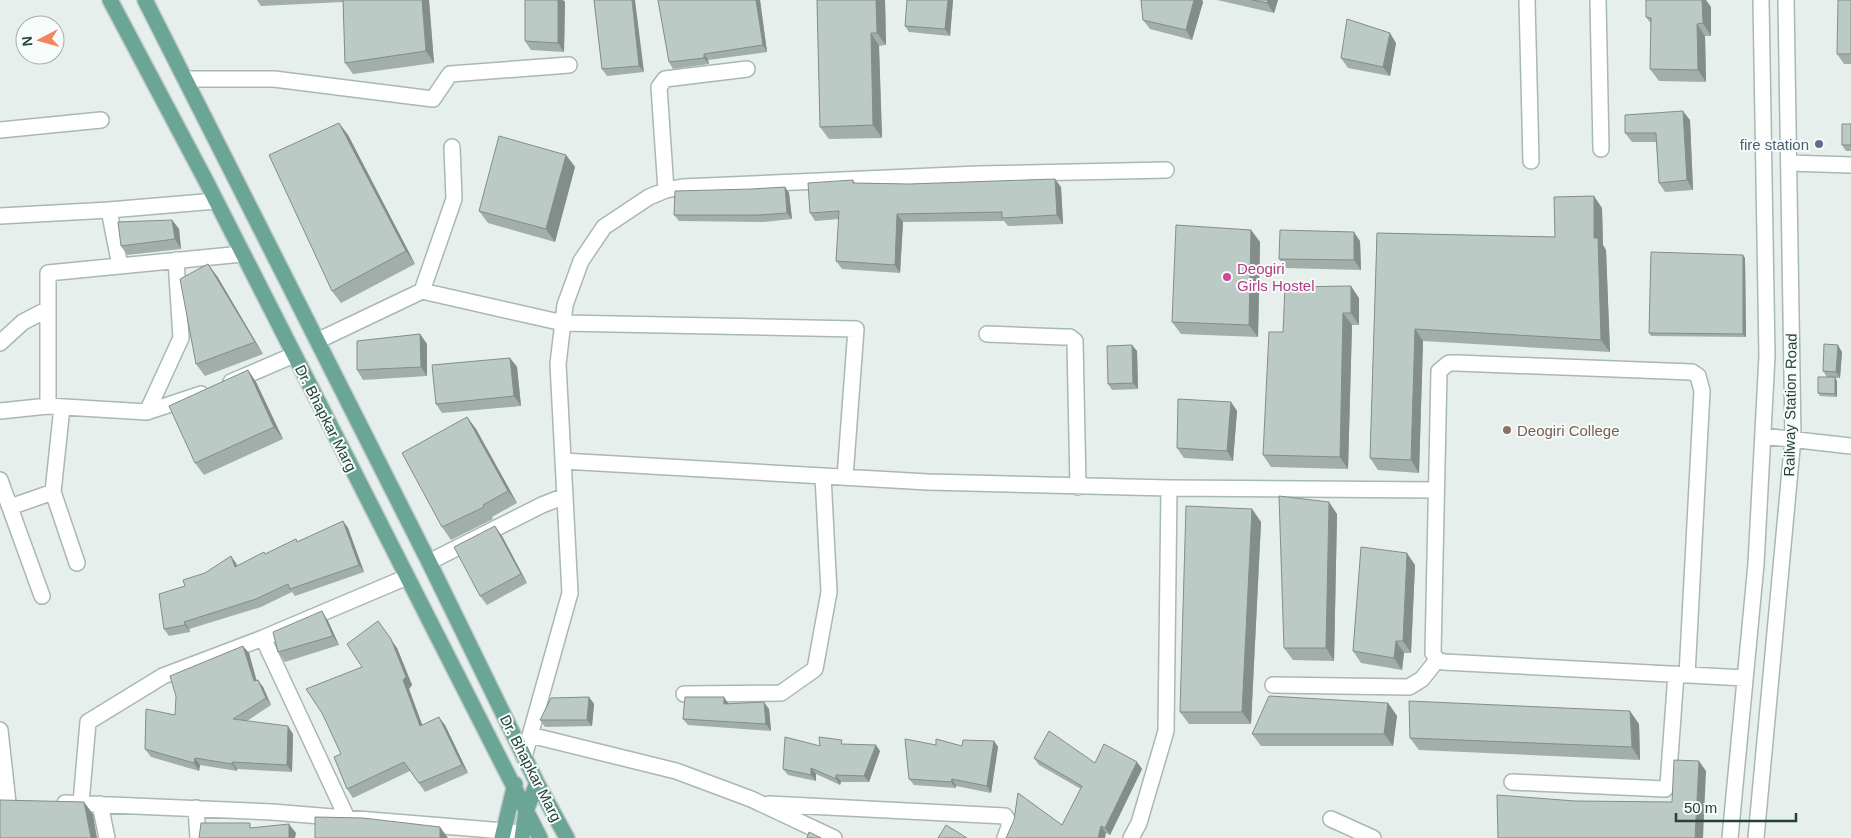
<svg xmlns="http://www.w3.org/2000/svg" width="1851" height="838" viewBox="0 0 1851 838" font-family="Helvetica,sans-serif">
	<rect width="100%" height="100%" fill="#e6efeb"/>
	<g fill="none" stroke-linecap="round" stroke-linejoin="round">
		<defs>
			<path id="minor" d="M1527,0L1531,161
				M1598,0L1601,149
				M185,79H274L433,99L450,74L569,65
				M0,130L101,120
				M1789,163L1851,165
				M666,190L659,87L665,79L747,69
				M109,210L216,201
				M0,216L109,210L120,266
				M422,291L454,199L452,147
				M987,334L1063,337H1070L1075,341L1078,487
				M317,341L422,291L563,323L856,329L845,477
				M0,343L23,322L48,309
				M231,382L294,355
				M48,406L147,412L201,394
				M62,407L53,492L77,563
				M0,411L48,406V273L242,254
				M147,412L181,338L176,260
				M1763,436L1851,446
				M563,461L928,482L1169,488L1436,490
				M0,480L42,596
				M10,507L53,492
				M429,562L542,505L565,496
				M263,638L347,818
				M1687,675L1702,391L1698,376L1692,372L1457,363H1449L1439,371L1433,653L1437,660L1444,662L1745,678
				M1273,685L1409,687L1422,679L1437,660
				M684,694L781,693L815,669L829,592L823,476
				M0,730L8,803
				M530,735L676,771L751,799L834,838
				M524,757L570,593L558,364L565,305L581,261L604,227L649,197L666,190L682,187L978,174L1166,170
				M1512,782L1665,789L1668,785L1676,674
				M65,803L272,812L504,831L523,834
				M81,803L88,722L163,676L263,638L407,577
				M100,804L107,838
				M769,804L1005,816L1010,824L1005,838
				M196,808L198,838
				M1331,819L1373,838
				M1131,838L1139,823L1166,731L1169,488
				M1730,838L1756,564L1767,356L1761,0
				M1756,838L1793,438L1786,0"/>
			<path id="major" d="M110,0L206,181L540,838
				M145,0L429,562L537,783L567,838
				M502,838L515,784
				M522,838L526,811L537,783"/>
		</defs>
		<use href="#minor" stroke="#a8b8b2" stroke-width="18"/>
		<use href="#major" stroke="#c2cac8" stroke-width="18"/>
		<use href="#minor" stroke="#fff" stroke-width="15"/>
		<use href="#major" stroke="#6aa596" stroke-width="15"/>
	</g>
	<path fill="#a1aea9" d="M257,0H429L434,63L353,74L345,63L343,2L261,6Z
		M525,0H563L565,2L564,52L531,50L525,41Z
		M594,0L644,72L607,76L602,69Z
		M658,0H760L767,52L708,60L709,64L673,69L669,62Z
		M817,0H885L886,45L879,46L882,138L829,139L820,127Z
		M953,0L950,36L909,32L905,26Z
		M1141,0H1202L1203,2L1192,40L1150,29L1143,20Z
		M1217,0H1278L1274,13Z
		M1851,0V64H1844L1837,54Z
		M1711,7V36H1705L1706,82L1659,81L1650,69L1651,24L1646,17Z
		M1396,43L1390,76L1348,68L1341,58Z
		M1690,120L1693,190L1665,192L1659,183L1656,142H1632L1625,133Z
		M339,123L348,135L415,264L341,303L332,291Z
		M1851,124V151H1846L1842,145Z
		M566,155L575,167L555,242L488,223L479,211Z
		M853,180L855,183L1061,187L1063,224L1008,226L1004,221L903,222L900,273L842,269L836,261L839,219L815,221L810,213Z
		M785,187L789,193L792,219L764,222L679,221L674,215L752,189Z
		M1602,208L1603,245L1606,250L1610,352L1423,341L1419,473L1378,470L1370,458L1377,233L1555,237Z
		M172,220L179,229L181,249L127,255L121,246Z
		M1251,230L1260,242L1258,337L1181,334L1172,322Z
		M1360,241L1361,270L1286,268L1279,259Z
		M1745,258L1746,337L1651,336L1649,333Z
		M217,276L263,354L205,376L196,364Z
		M1359,298V325H1352L1348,469L1271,467L1263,455L1283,332Z
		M420,334L427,344V376L363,380L357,370Z
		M1137,351L1138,389L1112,390L1108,384Z
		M1842,352L1840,378H1835L1837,381V397L1820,396L1818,393L1827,377L1823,371Z
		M510,358L517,367L521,406L442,413L436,404Z
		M248,370L256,382L283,439L204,475L195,463Z
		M1231,402L1237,411L1233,461L1184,458L1177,448Z
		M467,417L476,429L517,503L492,517L493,519L451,540L442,527Z
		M1252,509L1261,522L1251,724H1189L1180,712Z
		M1337,514L1334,661L1293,660L1284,648Z
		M343,521L348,528L364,572L295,596L292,592L261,607L189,629L190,632L169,636L164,629L185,586L205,573L236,563L237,566L266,554L296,539L298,542Z
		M502,536L527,583L487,605L480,596Z
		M1415,565L1411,653H1404L1402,670L1361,663L1353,651Z
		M328,621L339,645L285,662L278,652Z
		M397,648L412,685L409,689L422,725H445L468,773L425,792L410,771L353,798L347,789L362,667Z
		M249,653L256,680L263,687L271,705L247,721L293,734L292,772L237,769V771L200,765L199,771L151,757L145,749L175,715Z
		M589,697L594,704L592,726L545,727L540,720Z
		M728,703L769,709L771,731L688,725L683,719Z
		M1388,703L1397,716L1393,746H1261L1252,734Z
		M1639,724L1640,760L1419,750L1410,738Z
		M994,741L998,747L991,793L956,786V788L914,785L909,779L936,745L962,746Z
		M820,746L880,751L869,782H841L840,785L816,774V781L788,775L783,769Z
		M1034,758L1095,763L1137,762L1142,769L1110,835L1106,833L1062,825L1081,789L1039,765Z"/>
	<path fill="#838d89" d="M422,0H429L434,63L426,51Z
		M558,0H563L565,2L564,52L558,43Z
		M632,0H635L644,72L639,66Z
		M756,0H760L767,52L763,45Z
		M876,0H885L886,45L877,33Z
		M948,0H953L950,36L945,29Z
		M1194,0H1202L1203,2L1192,40L1186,30Z
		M1268,0H1278L1274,13L1267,3Z
		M1702,0H1706L1711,7V36L1703,23Z
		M1697,24L1705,36L1706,82L1698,70Z
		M871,33L879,46L882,138L873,125Z
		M1390,33L1396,43L1390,76L1383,67Z
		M704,54L708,60L709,64L704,58Z
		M1683,111L1690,120L1693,190L1687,180Z
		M339,123L348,135L415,264L406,251Z
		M566,155L575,167L555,242L546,229Z
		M1055,179L1061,187L1063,224L1057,215Z
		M785,187L789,193L792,219L787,213Z
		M1594,196L1602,208L1603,245L1606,250L1610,352L1601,340L1594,238Z
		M897,214L903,222L900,273L895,265Z
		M172,220L179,229L181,249L175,239Z
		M1251,230L1260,242L1258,337L1249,325Z
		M1354,232L1360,241L1361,270L1354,260Z
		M1743,255L1745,258L1746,337L1743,334Z
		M208,264L217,276L263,354L255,342Z
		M1351,286L1359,298V325L1351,313Z
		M1343,313L1352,325L1348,469L1340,457Z
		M1415,329L1423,341L1419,473L1411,460Z
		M420,334L427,344V376L421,367Z
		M1132,345L1137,351L1138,389L1133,383Z
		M1838,345L1842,352L1840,378L1836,372Z
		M510,358L517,367L521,406L514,396Z
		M248,370L256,382L283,439L274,427Z
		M1835,377L1837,381V397L1835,394Z
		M1231,402L1237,411L1233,461L1227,451Z
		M467,417L476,429L517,503L508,491Z
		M1329,502L1337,514L1334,661L1326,648Z
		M1252,509L1261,522L1251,724L1242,712Z
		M343,521L348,528L364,572L359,565Z
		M495,526L502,536L527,583L521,574Z
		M1407,553L1415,565L1411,653L1403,641Z
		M231,556L236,563L240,574L235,567Z
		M322,611L328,621L339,645L333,636Z
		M378,621L397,648L412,685L409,689L426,735L420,726Z
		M184,622L189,629L190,632L185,625Z
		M1396,641L1404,653L1402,670L1394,658Z
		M243,646L249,653L259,689L254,681Z
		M258,680L263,687L271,705L266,698Z
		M589,697L594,704L592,726L587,720Z
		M724,697L728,703L729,710L724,704Z
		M764,702L769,709L771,731L766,724Z
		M1388,703L1397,716L1393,746L1384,734Z
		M1630,711L1639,724L1640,760L1632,747Z
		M439,717L445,725L468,773L462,765Z
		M288,726L293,734L292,772L287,765Z
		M994,741L998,747L991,793L987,786Z
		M876,745L880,751L869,782L864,776Z
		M195,758L200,765L199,771L194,763Z
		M1699,761L1706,771L1703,838H1695Z
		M232,762L237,769V771L232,764Z
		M1137,762L1142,769L1110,835L1105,828Z
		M811,768L816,774V781L811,775Z
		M836,775L841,782L840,785L836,779Z
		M952,779L956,786V788L951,782Z
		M84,802L93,814L97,838H91Z
		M289,824L296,833L295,838H289Z
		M1101,826L1106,833L1105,838H1098Z
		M440,827L448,838H440Z"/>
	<path fill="#bbcac4" stroke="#838d89" d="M343,0H422L426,51L345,63Z
		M525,0H558V43L525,41Z
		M594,0H632L639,66L602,69Z
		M658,0H756L763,45L704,54V58L669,62Z
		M817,0H876L877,33H871L873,125L820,127Z
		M907,0H948L945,29L905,26Z
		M1141,0H1194L1186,30L1143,20Z
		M1252,0H1268L1267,3Z
		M1646,0H1702L1703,23L1697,24L1698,70L1650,69L1651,18L1646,17Z
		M1838,0H1851V54H1837Z
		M1347,19L1390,33L1383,67L1341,58Z
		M1683,111L1687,180L1659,183L1656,133H1625V115Z
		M339,123L406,251L332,291L269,155Z
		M1842,124H1851V145H1842Z
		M499,136L566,155L546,229L479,211Z
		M1055,179L1057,215L1002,218V212L897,214L895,265L836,261L839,211L810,213L808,183L853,180V183L909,184Z
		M785,187L787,213L759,215H674L675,191L752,189Z
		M1594,196V238H1598L1601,340L1415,329L1411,460L1370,458L1377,233L1555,237L1554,197Z
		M172,220L175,239L121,246L118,222Z
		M1176,225L1251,230L1249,325L1172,322Z
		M1280,230L1354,232V260L1279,259Z
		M1651,252L1743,255V334L1649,333Z
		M208,264L255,342L196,364L180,279Z
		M1351,286V313H1343L1340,457L1263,455L1269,332H1283L1285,287Z
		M420,334L421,367L357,370V341Z
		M1824,344L1838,345L1836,372L1823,371Z
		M1132,345L1133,383L1108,384L1107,346Z
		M510,358L514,396L436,404L432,365Z
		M248,370L274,427L195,463L169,406Z
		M1818,377H1835V394L1818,393Z
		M1178,399L1231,402L1227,451L1177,448Z
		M467,417L508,491L483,505L484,507L442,527L402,453Z
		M1279,496L1329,502L1326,648H1284Z
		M1186,506L1252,509L1242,712H1180Z
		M343,521L359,565L290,589L288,584L256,599L184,622L185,625L164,629L159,594L185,586L183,580L205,573L231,556L235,567L264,552L265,554L296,539L297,542Z
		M495,526L521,574L480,596L454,547Z
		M1361,547L1407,553L1403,641H1396L1394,658L1353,651Z
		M322,611L333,636L278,652L273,632Z
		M378,621L391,639L406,677L403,680L420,726L439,717L462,765L419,783L404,762L347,789L334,757L341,754L322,713L306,689L362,667L347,644Z
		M243,646L254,681L258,680L266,698L233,719L288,726L287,765L232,762V764L195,758L194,763L145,749L146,709L175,715L176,696L170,676Z
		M1269,696L1388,703L1384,734H1252Z
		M589,697L587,720H540L551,698Z
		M685,697H724V704L764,702L766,724L683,719Z
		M1409,701L1630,711L1632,747L1410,738Z
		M1049,731L1095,763L1104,744L1137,762L1105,828L1101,826L1098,838H1006L1014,820L1018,793L1062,825L1082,786L1034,758Z
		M785,737L820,746L819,737L842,740L841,744L876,745L864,776L836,775V779L811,768V775L783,769Z
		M905,739L936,745V739L962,746L963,740L994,741L987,786L952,779L951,782L909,779Z
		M1674,760L1699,761L1695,838H1498L1497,795L1575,801L1672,802Z
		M0,800L84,802L91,838H0Z
		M315,817L363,818L440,827V838H315Z
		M201,823H250V828L289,824V838H199Z
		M946,825L967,838H938Z
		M809,832L821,838H807Z"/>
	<circle fill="#5c6f8a" stroke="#f7fbf9" stroke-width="2" cx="1819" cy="144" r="5"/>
	<circle fill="#d1479c" stroke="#f7fbf9" stroke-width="2" cx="1227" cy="277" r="5"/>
	<circle fill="#8d6e63" stroke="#f7fbf9" stroke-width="2" cx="1507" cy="430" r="5"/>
	<g text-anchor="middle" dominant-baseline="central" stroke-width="4" stroke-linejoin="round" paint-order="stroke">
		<g font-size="15" fill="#4e5e75" stroke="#f7fbf9" text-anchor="end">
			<text x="1809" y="144">fire station</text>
		</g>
		<g font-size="15" fill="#b23c85" stroke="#f7fbf9" text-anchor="start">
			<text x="1237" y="268">Deogiri<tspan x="1237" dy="17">Girls Hostel</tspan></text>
		</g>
		<g font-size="15" fill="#24423a" stroke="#f7fbf9">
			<text transform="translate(1790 405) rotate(-89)">Railway Station Road</text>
			<text transform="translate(326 418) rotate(63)">Dr. Bhapkar Marg</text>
			<text transform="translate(531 768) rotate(63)">Dr. Bhapkar Marg</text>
		</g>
		<g font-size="15" fill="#785e54" stroke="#f7fbf9" text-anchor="start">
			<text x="1517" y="430">Deogiri College</text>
		</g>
	</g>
	<g transform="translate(40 40) rotate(264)"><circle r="24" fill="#f7fbf9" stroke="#a3b1ad"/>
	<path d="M0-4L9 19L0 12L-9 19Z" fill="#f4845f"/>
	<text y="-8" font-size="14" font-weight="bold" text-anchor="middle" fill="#24423a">N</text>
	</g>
	<path d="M1676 813v8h120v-8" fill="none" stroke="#24423a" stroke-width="2.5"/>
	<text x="1684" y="813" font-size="15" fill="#24423a" stroke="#f7fbf9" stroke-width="4" paint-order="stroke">50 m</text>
</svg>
